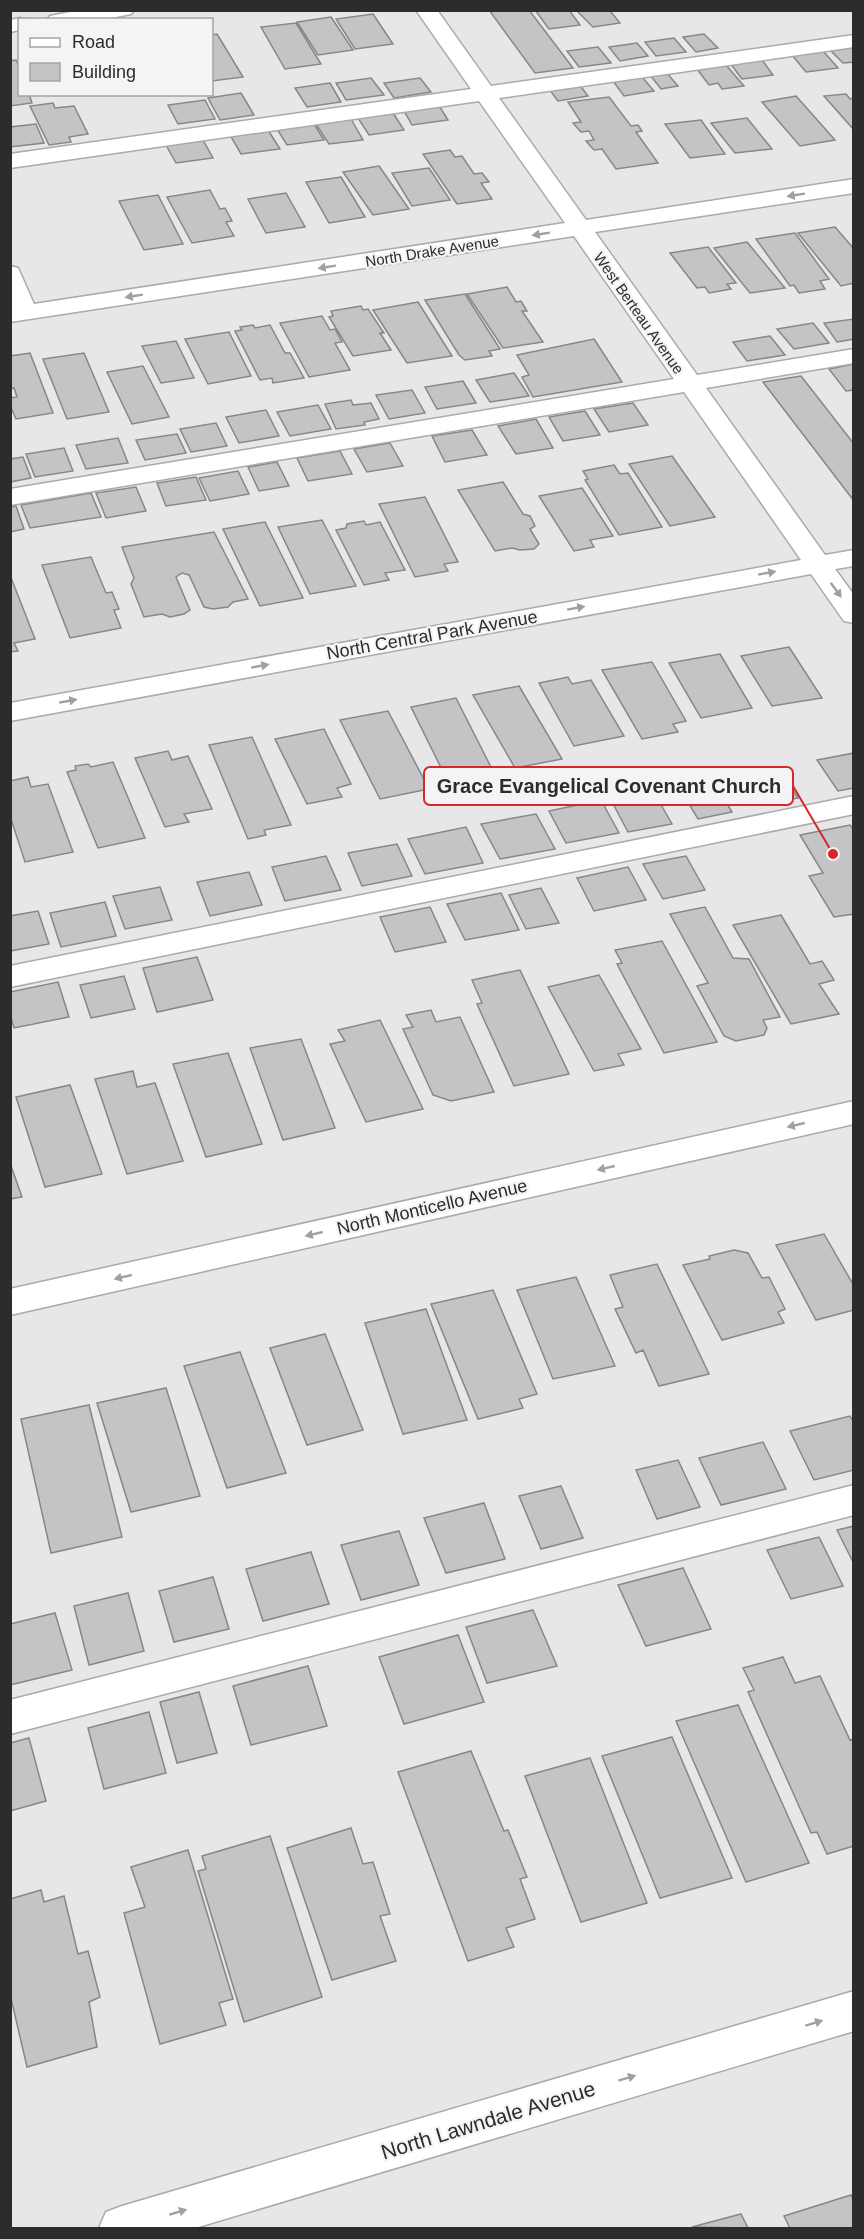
<svg xmlns="http://www.w3.org/2000/svg" width="864" height="2239" viewBox="0 0 864 2239" font-family="Arial,sans-serif">
	<rect width="100%" height="100%" fill="#e7e7ea"/>
	<path fill="#c4c4c7" stroke="#878789" stroke-width="1.5" d="M489,10H529L573,68L535,73Z
		M535,10H569L580,25L549,29Z
		M576,10H615L611,12L620,23L593,27Z
		M373,14L393,44L355,49L336,19Z
		M331,17L353,50L318,55L297,22Z
		M296,23L321,64L285,69L261,27Z
		M217,34L243,77L212,81V35Z
		M704,34L718,48L696,52L683,37Z
		M674,38L686,52L656,56L645,42Z
		M637,43L648,56L620,61L609,47Z
		M598,47L611,63L579,67L567,51Z
		M854,47V62L843,63L831,51Z
		M823,51L838,68L806,72L792,55Z
		M16,60L20,68V94H29L32,103L10,106V61Z
		M762,60L773,75L742,79L730,63Z
		M726,65L744,86L722,89L718,83L709,85L697,69Z
		M666,72L678,86L661,89L650,75Z
		M642,77L654,91L624,96L613,81Z
		M371,78L384,95L346,100L336,83Z
		M420,78L431,92L394,98L384,83Z
		M330,83L341,102L307,107L295,88Z
		M579,84L588,96L558,101L549,89Z
		M241,93L254,115L220,120L208,98Z
		M846,94L850,99L854,98V130L824,96Z
		M796,96L835,140L800,146L762,102Z
		M609,97L631,126L638,125L642,131L636,132L658,163L616,169L602,149L594,150L586,141L594,140L589,131L581,132L573,123L581,122L568,102Z
		M205,100L215,119L178,124L168,105Z
		M53,103L55,108L74,106L88,134L69,137L71,142L49,145L30,106Z
		M438,104L448,120L412,125L403,109Z
		M393,113L404,130L369,135L358,118Z
		M747,118L772,149L735,153L711,123Z
		M351,119L363,140L329,144L316,124Z
		M701,120L725,154L690,158L665,124Z
		M36,124L44,143L10,147V127Z
		M314,124L324,140L287,145L277,129Z
		M268,130L280,149L241,154L230,135Z
		M203,140L213,158L176,163L166,145Z
		M450,150L455,157L462,156L474,174L482,173L489,182L481,183L492,199L457,204L423,154Z
		M379,166L409,209L373,215L343,172Z
		M429,168L450,200L412,206L392,173Z
		M341,177L365,217L329,223L306,182Z
		M210,190L220,209L225,208L232,221L226,222L234,236L192,243L167,197Z
		M286,193L305,227L266,233L248,199Z
		M158,195L183,244L144,250L119,201Z
		M835,227L854,249V283L841,286L798,233Z
		M795,233L829,279L820,281L825,289L799,293L794,285L790,286L756,239Z
		M747,242L785,288L750,293L714,248Z
		M708,247L736,283L727,284L731,289L709,293L705,287L697,288L670,253Z
		M507,287L516,302L521,301L527,311H522L543,342L503,348L467,294Z
		M465,294L500,349L489,351L492,356L465,360L459,355L425,300Z
		M418,302L452,356L407,363L373,310Z
		M361,306L363,310L368,309L384,333H380L391,350L353,356L329,317L333,316L331,311Z
		M322,316L330,330L335,329L342,342L335,343L350,370L309,377L280,323Z
		M854,319V339L837,342L824,323Z
		M813,323L829,343L794,349L777,329Z
		M253,325L255,328L270,325L285,353H290L304,378L273,383L272,378L260,380L235,331L242,330L240,327Z
		M229,332L251,376L208,384L185,339Z
		M770,336L785,355L747,361L733,342Z
		M594,339L622,382L533,397L522,377L529,375L517,355Z
		M176,341L194,378L161,383L142,346Z
		M30,353L53,413L16,419L10,405V398L17,397L14,388L10,389V356Z
		M84,353L109,412L67,419L43,359Z
		M854,364V390L846,391L829,369Z
		M143,366L169,417L132,424L107,372Z
		M514,373L529,396L490,402L476,380Z
		M801,376L854,444V501L763,382Z
		M463,381L476,403L437,409L425,387Z
		M412,390L425,413L389,419L376,395Z
		M351,400L353,405L371,403L379,419L364,422L365,425L336,429L325,404Z
		M633,403L648,425L609,432L594,409Z
		M318,405L331,429L290,436L277,412Z
		M266,410L279,436L239,443L226,417Z
		M585,411L600,435L563,441L549,417Z
		M536,419L553,448L516,454L498,426Z
		M216,423L227,446L191,452L180,429Z
		M472,430L487,455L445,462L432,436Z
		M177,434L186,453L145,460L136,440Z
		M118,438L128,463L86,469L76,445Z
		M390,443L403,466L367,472L354,449Z
		M64,448L73,471L35,477L26,454Z
		M340,451L352,474L308,481L297,458Z
		M672,456L715,517L670,526L629,464Z
		M23,457L31,478L10,482V459Z
		M277,462L289,486L259,491L248,467Z
		M614,465L620,474L628,473L662,527L619,535L585,480L588,479L583,471Z
		M238,471L249,494L210,501L199,478Z
		M196,477L206,500L166,506L157,483Z
		M503,482L523,514L530,516L535,526L530,529L539,544L534,549L520,550L512,548L495,551L458,490Z
		M136,487L146,511L106,518L96,493Z
		M582,488L613,536L590,540L594,547L574,551L539,496Z
		M91,493L101,517L30,528L21,505Z
		M425,497L458,562L444,564L448,571L415,577L379,504Z
		M16,506L24,529L10,532V507Z
		M322,520L356,586L310,594L278,527Z
		M364,521L366,525L380,522L405,570L385,573L389,580L364,585L336,530L346,528L347,524Z
		M265,522L303,598L260,606L223,529Z
		M214,532L248,599L233,602L228,607L213,609L204,607L189,575L182,573L176,577L190,610L184,614L170,617L162,614L144,617L131,584L134,578L122,547Z
		M91,557L106,593L112,592L119,609L114,610L121,628L70,638L42,565Z
		M10,575L35,639L14,643L18,651L10,652Z
		M789,647L822,698L772,706L741,656Z
		M720,654L752,708L701,718L669,663Z
		M652,662L686,721L673,724L678,732L642,739L602,670Z
		M568,677L572,684L591,680L624,736L574,746L539,683Z
		M519,686L562,759L515,768L473,695Z
		M456,698L499,783L453,792L411,707Z
		M388,711L429,789L380,799L340,720Z
		M324,729L351,784L337,788L342,797L307,804L275,739Z
		M252,737L291,825L264,830L266,835L248,839L209,745Z
		M168,751L172,760L188,756L212,809L184,814L189,822L165,827L135,758Z
		M854,753V788L838,791L817,760Z
		M113,762L145,838L98,848L67,772L76,770L75,766L88,764L91,767Z
		M779,768L798,798L761,805L741,776Z
		M28,777L31,787L48,784L73,852L25,862L10,816V781Z
		M711,777L732,812L698,819L677,784Z
		M652,789L672,824L628,832L610,798Z
		M601,800L619,833L566,843L549,811Z
		M536,814L555,849L500,859L481,824Z
		M850,825L854,830V914L834,917L809,876L823,873L800,835Z
		M466,827L483,863L425,874L408,839Z
		M397,844L412,876L362,886L348,853Z
		M326,856L341,890L285,901L272,867Z
		M686,856L705,890L663,899L643,864Z
		M628,867L646,900L594,911L577,878Z
		M249,872L262,905L210,916L197,882Z
		M160,887L172,920L125,929L113,896Z
		M541,888L559,923L526,929L509,895Z
		M501,893L519,930L465,940L447,904Z
		M105,902L116,936L61,947L50,913Z
		M430,907L446,942L395,952L380,917Z
		M705,907L733,958L749,959L780,1017L763,1020L767,1028L764,1035L736,1041L724,1036L697,986L708,983L670,914Z
		M38,911L49,944L10,951V916Z
		M781,915L810,964L822,961L834,980L819,984L839,1014L791,1024L733,925Z
		M662,941L717,1042L664,1053L617,964L622,963L615,950Z
		M197,957L213,1000L157,1012L143,968Z
		M520,970L569,1074L514,1086L477,1004L482,1003L472,980Z
		M599,975L641,1049L618,1054L624,1065L594,1071L548,987Z
		M124,976L135,1009L91,1018L80,985Z
		M58,982L69,1017L14,1028L10,1014V992Z
		M431,1010L436,1022L460,1017L494,1092L451,1101L433,1095L403,1029L413,1027L406,1015Z
		M380,1020L423,1109L366,1122L330,1044L345,1041L338,1030Z
		M301,1039L335,1128L283,1140L250,1048Z
		M228,1053L262,1144L206,1157L173,1064Z
		M133,1071L137,1087L155,1083L183,1161L127,1174L95,1079Z
		M70,1085L102,1174L45,1187L16,1097Z
		M10,1163L22,1197L10,1199Z
		M824,1234L854,1286V1310L816,1320L776,1245Z
		M734,1250L748,1253L762,1278L769,1277L785,1309L778,1312L784,1323L722,1340L683,1265L710,1259L709,1256Z
		M657,1264L709,1374L659,1386L643,1350L636,1353L615,1309L623,1307L610,1275Z
		M576,1277L615,1366L553,1379L517,1290Z
		M493,1290L537,1394L519,1399L523,1408L478,1419L431,1304Z
		M426,1309L467,1420L403,1434L365,1323Z
		M325,1334L363,1430L307,1445L270,1348Z
		M240,1352L286,1473L227,1488L184,1366Z
		M166,1388L200,1496L131,1512L97,1403Z
		M89,1405L122,1537L51,1553L21,1419Z
		M850,1416L854,1423V1470L814,1480L790,1431Z
		M763,1442L786,1489L721,1505L699,1458Z
		M678,1460L700,1507L657,1519L636,1470Z
		M561,1486L583,1538L541,1549L519,1496Z
		M484,1503L505,1559L446,1573L424,1518Z
		M854,1526V1564L837,1530Z
		M399,1531L419,1585L361,1600L341,1545Z
		M819,1537L843,1586L791,1599L767,1550Z
		M311,1552L329,1604L263,1621L246,1569Z
		M683,1568L711,1629L646,1646L618,1585Z
		M213,1577L229,1629L174,1642L159,1591Z
		M128,1593L144,1651L89,1665L74,1606Z
		M533,1610L557,1666L487,1683L466,1627Z
		M55,1613L72,1670L10,1685V1624Z
		M458,1635L484,1702L404,1724L379,1657Z
		M783,1657L795,1683L820,1676L850,1740L854,1739V1846L827,1854L817,1832L811,1833L748,1692L754,1690L743,1668Z
		M308,1666L327,1726L251,1745L233,1686Z
		M199,1692L217,1753L177,1763L160,1702Z
		M738,1705L809,1863L746,1882L676,1721Z
		M149,1712L166,1773L104,1789L88,1728Z
		M672,1737L732,1878L660,1898L602,1756Z
		M29,1738L46,1801L10,1811V1743Z
		M471,1751L504,1831L508,1830L527,1877L520,1879L535,1919L506,1928L514,1947L468,1961L398,1772Z
		M590,1758L647,1903L581,1922L525,1776Z
		M351,1828L363,1864L373,1862L390,1914L380,1916L396,1961L332,1980L287,1848Z
		M270,1836L322,1997L244,2022L198,1871L206,1869L202,1856Z
		M188,1850L233,1999L219,2003L226,2025L160,2044L124,1913L145,1907L131,1867Z
		M41,1890L44,1902L64,1896L78,1954L88,1951L100,1997L89,2002L97,2047L27,2067L10,1994V1899Z
		M851,2195L854,2202V2228H790L784,2216Z
		M741,2214L748,2228L692,2227Z"/>
	<g fill="none" stroke-linecap="round" stroke-linejoin="round">
		<defs>
			<path id="minor" d="M80,10H134L131,14L101,20H47L50,16Z
				M416,10H437L491,86L854,35V47L499,98L586,220L854,179V193L595,232L697,375L854,349V363L706,388L825,555L854,550V566L835,569L854,595V623L844,621L811,574L10,721V703L801,560L684,392L10,505V489L674,379L574,236L10,322V266L18,268L34,304L565,223L479,101L10,168V154L471,89Z
				M20,18L27,20H20V30L10,32V20Z
				M854,796V814L10,987V966Z
				M854,1101V1124L10,1315V1289Z
				M854,1485V1515L10,1734V1700Z
				M854,1991V2031L195,2228H99L106,2212L122,2206Z"/>
		</defs>
		<use href="#minor" stroke="#aaaaad" stroke-width="3"/>
		<use href="#minor" fill="#fff" fill-rule="evenodd"/>
	</g>
	<defs><path id="oneway-solid" d="M-6-.8H1V-3.2L6.5 0L1 3.2V.8H-6Z" transform="scale(1.5)"/></defs>
	<g fill="#a0a0a0">
		<use href="#oneway-solid" transform="translate(796 195) rotate(171)"/>
		<use href="#oneway-solid" transform="translate(541 234) rotate(171)"/>
		<use href="#oneway-solid" transform="translate(327 267) rotate(171)"/>
		<use href="#oneway-solid" transform="translate(134 296) rotate(171)"/>
		<use href="#oneway-solid" transform="translate(767 573) rotate(-10)"/>
		<use href="#oneway-solid" transform="translate(836 590) rotate(54)"/>
		<use href="#oneway-solid" transform="translate(576 608) rotate(-10)"/>
		<use href="#oneway-solid" transform="translate(260 666) rotate(-10)"/>
		<use href="#oneway-solid" transform="translate(68 701) rotate(-10)"/>
		<use href="#oneway-solid" transform="translate(796 1125) rotate(167)"/>
		<use href="#oneway-solid" transform="translate(606 1168) rotate(167)"/>
		<use href="#oneway-solid" transform="translate(314 1234) rotate(167)"/>
		<use href="#oneway-solid" transform="translate(123 1277) rotate(167)"/>
		<use href="#oneway-solid" transform="translate(814 2023) rotate(-17)"/>
		<use href="#oneway-solid" transform="translate(627 2078) rotate(-17)"/>
		<use href="#oneway-solid" transform="translate(178 2212) rotate(-17)"/>
	</g>
	<g text-anchor="middle" dominant-baseline="central" stroke-width="4.5" stroke-linejoin="round" paint-order="stroke">
		<g font-size="15" fill="#2c2c2d" stroke="#f4f4f7">
			<text transform="translate(432 251) rotate(-9)">North Drake Avenue</text>
			<text transform="translate(639 313) rotate(55)">West Berteau Avenue</text>
		</g>
		<g font-size="18" fill="#2c2c2d" stroke="#f4f4f7">
			<text transform="translate(432 635) rotate(-10)">North Central Park Avenue</text>
			<text transform="translate(432 1207) rotate(-13)">North Monticello Avenue</text>
		</g>
		<g font-size="21" fill="#2c2c2d" stroke="#f4f4f7">
			<text transform="translate(488 2120) rotate(-17)">North Lawndale Avenue</text>
		</g>
	</g>
	<path fill="none" stroke="#d62828" stroke-width="2" d="M833 854L793 786"/>
	<circle fill="#d62828" stroke="#f4f4f7" stroke-width="2" cx="833" cy="854" r="6"/>
	<rect fill="#f4f4f7" stroke="#d62828" stroke-width="2" x="424" y="767" width="369" height="38" rx="6"/>
	<g font-size="20" text-anchor="middle" font-weight="bold" fill="#2c2c2d">
		<text x="609" y="793">Grace Evangelical Covenant Church</text>
	</g>
	<rect width="864" height="2239" fill="none" stroke="#2c2c2d" stroke-width="24"/>
	<rect x="18" y="18" width="195" height="78" fill="#f4f4f7" stroke="#a4a4a6" stroke-width="1.5"/>
	<rect x="30" y="38" width="30" height="9" fill="#ffffff" stroke="#a4a4a6" stroke-width="1.5"/>
	<text x="72" y="48" font-size="18" fill="#2c2c2d">Road</text>
	<rect x="30" y="63" width="30" height="18" fill="#c4c4c7" stroke="#a4a4a6" stroke-width="1.5"/>
	<text x="72" y="78" font-size="18" fill="#2c2c2d">Building</text>
</svg>
